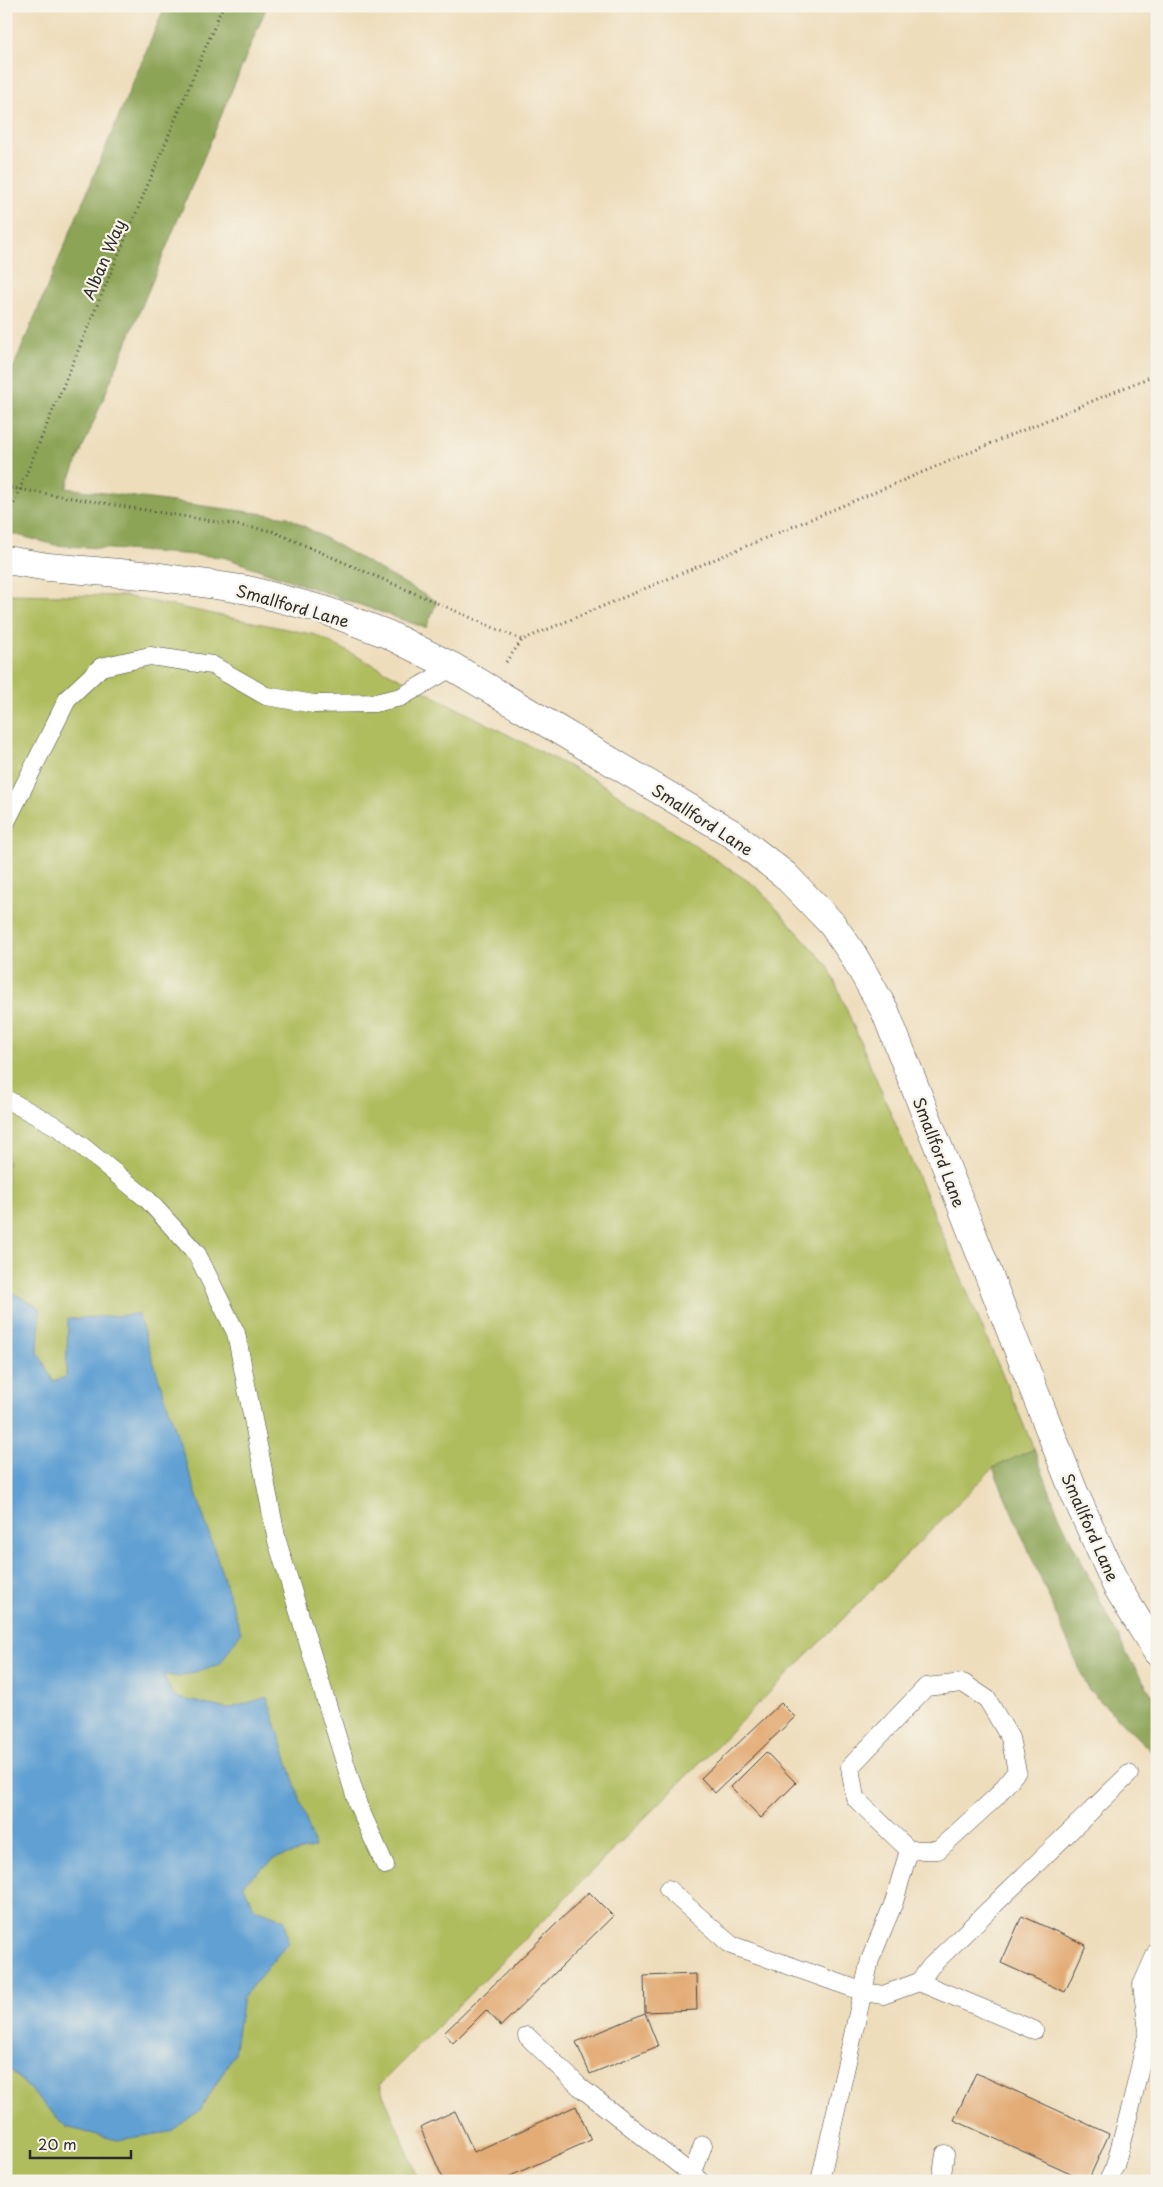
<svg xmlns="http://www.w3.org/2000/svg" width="1163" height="2187" viewBox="0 0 1163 2187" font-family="'Playpen Sans',sans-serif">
	<rect width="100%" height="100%" fill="#f7f3e8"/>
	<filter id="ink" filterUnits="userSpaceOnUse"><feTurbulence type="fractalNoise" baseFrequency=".02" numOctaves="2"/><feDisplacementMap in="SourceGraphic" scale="10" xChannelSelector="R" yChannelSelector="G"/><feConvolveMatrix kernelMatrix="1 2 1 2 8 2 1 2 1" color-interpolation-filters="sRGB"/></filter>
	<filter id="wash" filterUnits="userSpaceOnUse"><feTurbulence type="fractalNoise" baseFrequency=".0096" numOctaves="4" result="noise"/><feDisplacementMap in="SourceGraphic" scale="20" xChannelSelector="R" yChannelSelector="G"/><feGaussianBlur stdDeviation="1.12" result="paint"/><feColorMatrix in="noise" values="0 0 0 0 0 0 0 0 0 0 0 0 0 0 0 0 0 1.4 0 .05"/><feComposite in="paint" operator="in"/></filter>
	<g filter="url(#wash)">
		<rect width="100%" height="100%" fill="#edb"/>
		<path fill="#b0bd5f" stroke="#6e7445" d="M8,594L125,596L316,635L599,782L757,887L828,966L1034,1449L993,1468L379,2085L420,2181H6Z"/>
		<path fill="#8ca456" stroke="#5c6840" d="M165,6H267L66,488L288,517L437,602L426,628L223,557L55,545L6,532V385Z
			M1034,1449L1059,1516L1127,1655L1157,1703V1757L1088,1689L993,1468Z"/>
		<path fill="#61a0d3" stroke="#46667f" d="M6,1289L40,1308L38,1352L53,1381L66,1377L68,1319L138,1314L241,1632L220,1664L179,1677L163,1675L174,1697L228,1709L267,1697L315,1847L274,1859L243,1884L254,1908L285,1920L288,1943L243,1997L234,2054L201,2109L170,2132L117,2140L66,2127L6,2065Z"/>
		<g id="blocks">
			<path fill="#e3ac76" d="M781,1703L795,1717L715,1793L701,1778Z
				M766,1752L796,1783L761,1818L731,1787Z
				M589,1892L613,1916L501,2026L486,2010L453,2043L444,2033Z
				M1022,1916L1086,1945L1065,1992L1001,1963Z
				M696,1974L697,2010L645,2012L644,1976Z
				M645,2013L658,2046L590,2074L576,2042Z
				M976,2073L1109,2134L1088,2181L954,2120Z
				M576,2106L591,2140L499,2181H444L420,2127L455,2111L474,2152Z"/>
		</g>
	</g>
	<g filter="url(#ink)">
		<use href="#blocks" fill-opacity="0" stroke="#484641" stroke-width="1"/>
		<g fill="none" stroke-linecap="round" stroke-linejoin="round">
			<defs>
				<path id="service" d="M6,822L68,698L101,667L150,656L212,665L266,696L314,704L375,703L401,697L453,667
					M6,1099L61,1129L147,1199L197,1254L236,1333L277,1541L358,1805L385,1865
					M963,1683L987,1699L1010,1738L1017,1771L996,1797L938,1850H909L855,1798L850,1767L926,1687Z
					M668,1889L731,1945L864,1992L883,1995L919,1982L1034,2030
					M919,1982L931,1966L1129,1774
					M527,2036L580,2087L700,2181
					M690,2181L703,2145
					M820,2181L870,1960L894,1902L909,1850
					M941,2181L945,2154
					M1108,2181L1115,2166L1132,2102L1148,2031L1142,1985L1157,1951"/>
				<path id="tertiary" d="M6,560L48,567L154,576L248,590L324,610L387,634L453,667L731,833L785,875L832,924L852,953L885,1011L1074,1492L1117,1587L1157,1652"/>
			</defs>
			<use href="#service" stroke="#484641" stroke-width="19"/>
			<use href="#tertiary" stroke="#484641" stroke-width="29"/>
			<path stroke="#484641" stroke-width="3" stroke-dasharray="1 4" stroke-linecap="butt" d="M6,487L272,531L522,640
				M6,522L223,6
				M506,662L522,640L1157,374"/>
			<use href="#service" stroke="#fff" stroke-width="18"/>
			<use href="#tertiary" stroke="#fff" stroke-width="28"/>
		</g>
	</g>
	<g text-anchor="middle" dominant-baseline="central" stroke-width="4.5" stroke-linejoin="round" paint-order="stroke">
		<g font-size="16" fill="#2b2b2b" stroke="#f7f3e8">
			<text transform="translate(103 259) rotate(-67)">Alban Way</text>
			<text transform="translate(293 605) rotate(16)">Smallford Lane</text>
			<text transform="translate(703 819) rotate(33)">Smallford Lane</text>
			<text transform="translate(940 1152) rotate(69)">Smallford Lane</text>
			<text transform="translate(1091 1527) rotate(66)">Smallford Lane</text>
		</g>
	</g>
	<rect width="1163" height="2187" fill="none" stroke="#f7f3e8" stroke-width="25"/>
	<path d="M30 2150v8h101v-8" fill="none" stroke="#2b2b2b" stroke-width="2.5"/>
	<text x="38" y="2150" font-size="15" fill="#2b2b2b" stroke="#f7f3e8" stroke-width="4" paint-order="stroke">20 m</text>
</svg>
